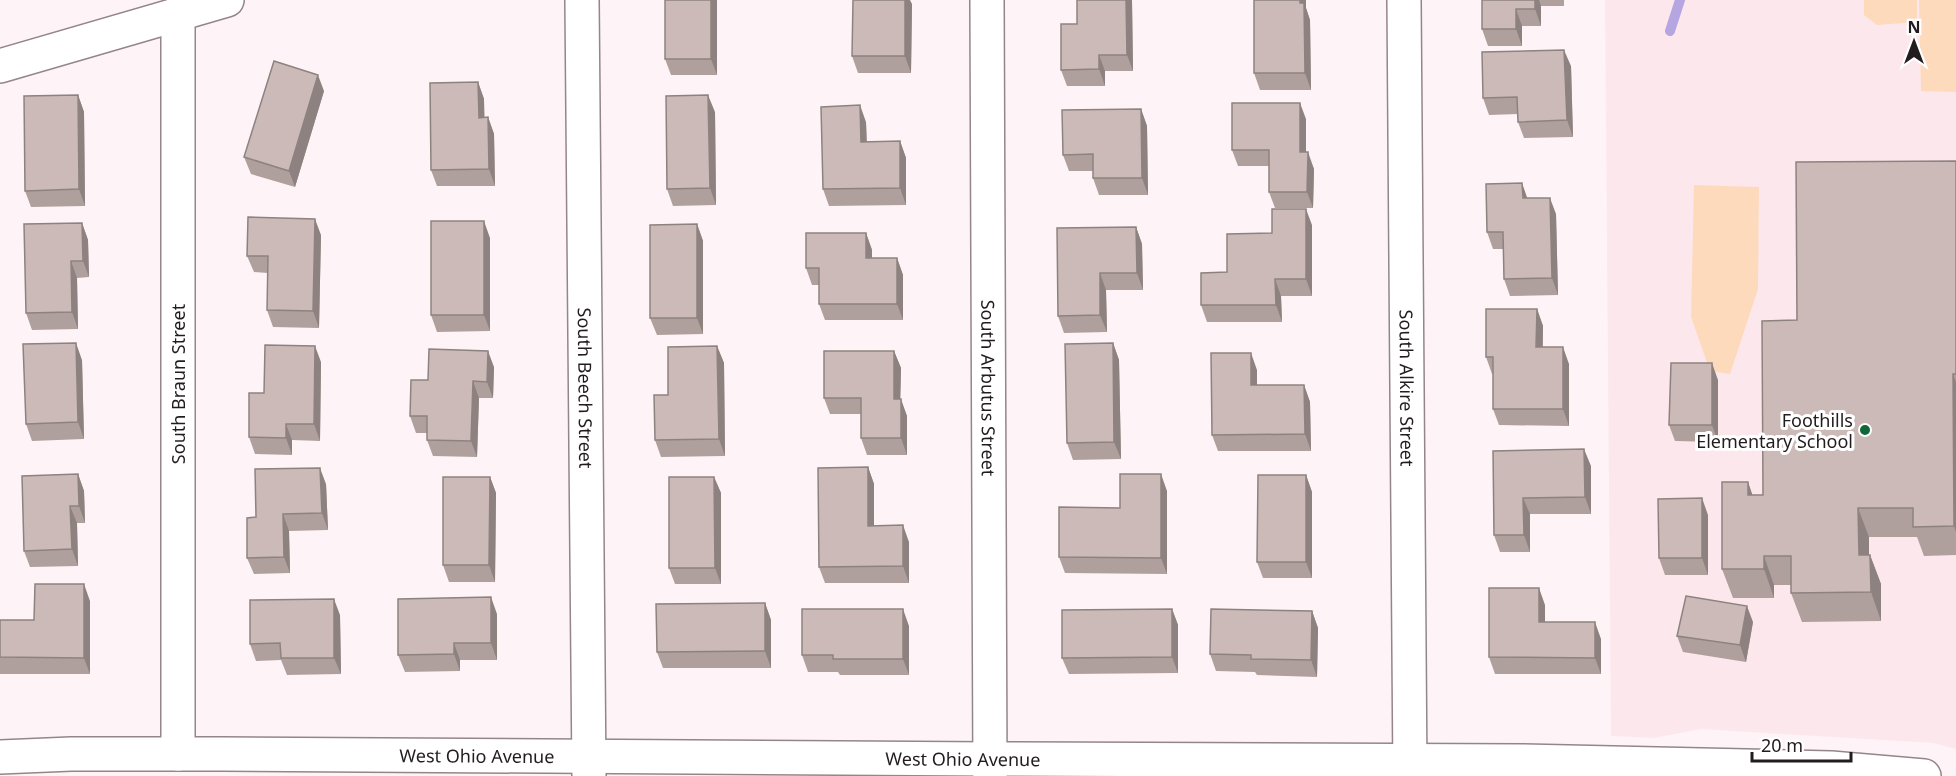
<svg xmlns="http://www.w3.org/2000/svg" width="1956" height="776" viewBox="0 0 1956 776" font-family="'Noto Sans',sans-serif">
	<rect width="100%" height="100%" fill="#fef4f7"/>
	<path fill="#fce7ed" d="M1605,0H1956V749L1933,743L1701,729L1654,738L1611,736Z"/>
	<path fill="#fedabd" d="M1864,0H1917V22L1877,25L1864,15Z
		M1919,0H1956V92L1921,91Z
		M1694,185L1759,187L1758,289L1730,374L1710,371L1691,317Z"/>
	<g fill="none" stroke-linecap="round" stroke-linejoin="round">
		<path stroke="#b5a5e0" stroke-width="10" d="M1670,31L1680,0"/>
		<defs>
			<g id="minor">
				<path id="s1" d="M582,0L589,776"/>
				<path id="s2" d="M987,0L990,776"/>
				<path id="s3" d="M1404,0L1410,776"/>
				<path d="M178,13V754"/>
				<path d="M0,66L227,0"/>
				<path id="s4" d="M0,757L71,754H222L990,759L1522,761L1831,768L1924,776"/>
			</g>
		</defs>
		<use href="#minor" stroke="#948589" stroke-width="36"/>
		<use href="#minor" stroke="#fff" stroke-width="33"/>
	</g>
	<path fill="#afa09d" d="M717,0V75H671L665,59Z
		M1077,0H1132L1133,71H1105V86H1067L1061,70L1077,24Z
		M1306,0V8L1310,20L1311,90H1260L1254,73Z
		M1482,0H1564V6H1541V26H1522V46H1488L1482,29Z
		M912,4L911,73H858L852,56Z
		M1571,66L1573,137L1524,138L1518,122V114L1489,115L1483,98Z
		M478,82L484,99V117H488L494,134L495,186H437L431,170Z
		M324,91L295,187L251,174L244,157Z
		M78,95L84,112L85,206L31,207L25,191Z
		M1141,109L1147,126L1148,195H1099L1093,178V171H1069L1063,155Z
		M715,112L716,205L673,206L667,189Z
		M1306,119V152L1314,169L1313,208H1275L1269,192V166H1238L1232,150Z
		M866,122L867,142L900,141L906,158V205L829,206L823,189Z
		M1956,161V555L1924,556L1917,537H1869V555H1870L1881,584V621L1802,622L1791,593V585H1774V598H1733L1722,569L1748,482L1752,495H1763L1797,320Z
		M1528,198L1556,214L1558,295L1510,296L1504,279L1503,249H1493L1487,232Z
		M82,223L88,240L89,277L77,278L78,329L32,330L26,313Z
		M697,224L703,241V334L657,335L650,318Z
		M1312,225V296H1281L1282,322H1207L1201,305L1227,272L1272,233Z
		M1136,227L1142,244L1143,290H1106L1107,332L1064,333L1058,316Z
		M866,233L872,250V258H897L903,275V320H825L819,304V285H812L806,268Z
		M321,235L319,328L273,327L267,310L268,273L254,272L247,256Z
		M490,238V331L437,332L431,315Z
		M1537,309L1543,326V347L1569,364V426L1499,425L1493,409V374H1492L1486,357Z
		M1113,343L1119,360L1121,459L1073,460L1067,443Z
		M717,346L724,363L725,456L661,457L655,440L668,395Z
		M894,351L901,368L900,399L907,416V455H867L861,438V414H830L824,398Z
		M82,360L84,439L32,441L26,424Z
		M321,362L320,441L292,440V455L255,454L249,437L264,393Z
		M494,367L493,398H479L477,457L433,456L427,440V433H416L410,416L428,380Z
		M1257,370V385H1304L1310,402L1311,451H1218L1212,435Z
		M1718,380V442L1675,441L1669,425Z
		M1493,451L1591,466V514H1530V552H1500L1494,535Z
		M868,467L874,484V526L909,542V583H825L819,567Z
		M78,474L84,491L85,523H77L78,566L30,567L24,551Z
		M1306,475L1312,492V578H1263L1257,562Z
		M490,477L496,493L495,582H449L443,565Z
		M714,477L721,493V584H675L669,568Z
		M326,484L328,530L289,531L290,573L254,574L247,558L256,517Z
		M1167,491V574L1065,573L1059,557L1120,508Z
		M1708,515V575H1665L1659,558Z
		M90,601V674H0V620H34Z
		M765,603L771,620V668H663L657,652Z
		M1545,605V622L1601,639V674H1495L1489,657Z
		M1172,609L1178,625V673L1069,674L1062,658Z
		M1312,611L1318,628L1317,677L1257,675L1255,672L1216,671L1210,654Z
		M497,614V660H460V671L405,672L398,655Z
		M340,615L341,674L287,675L281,660L256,661L250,644Z
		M1753,622L1746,662L1683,652L1677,636Z
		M909,626V675H840L838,672H808L802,655Z"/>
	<path fill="#8e8280" d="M711,0H717V75L711,59Z
		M905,0H910L912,4L911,73L905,56Z
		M1126,0H1132L1133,71L1127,55Z
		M1300,0H1306V8L1310,20L1311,90L1305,73Z
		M1535,0H1539L1541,6V26L1535,9Z
		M1516,9L1522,26V46L1516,29Z
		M1564,50L1571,66L1573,137L1567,120Z
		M1099,55L1105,71V86L1099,69Z
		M318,75L324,91L295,187L289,171Z
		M478,82L484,99L485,134L479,118Z
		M78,95L84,112L85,206L79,189Z
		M708,95L715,112L716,205L710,188Z
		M1300,103L1306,119V169L1300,152Z
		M860,105L866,122L867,159L861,142Z
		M1141,109L1147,126L1148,195L1142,178Z
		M488,117L494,134L495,186L489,169Z
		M900,141L906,158V205L900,188Z
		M1308,152L1314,169L1313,208L1307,192Z
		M1522,183L1528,200L1523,198Z
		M1550,198L1556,214L1558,295L1552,278Z
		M1306,209L1312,225V296L1306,279Z
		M315,219L321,235L319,328L313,311Z
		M484,221L490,238V331L484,315Z
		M82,223L88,240L89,277L83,261Z
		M697,224L703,241V334L697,318Z
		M1136,227L1142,244L1143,290L1137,273Z
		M866,233L872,250V275L866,258Z
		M897,258L903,275V320L897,304Z
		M71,261L77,278L78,329L72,312Z
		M1100,273L1106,290L1107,332L1100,315Z
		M1275,279L1281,296L1282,322L1276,305Z
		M1537,309L1543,326L1542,364L1536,347Z
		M76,343L82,360L84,439L78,422Z
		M1113,343L1119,360L1121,459L1114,442Z
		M315,346L321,362L320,441L314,424Z
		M717,346L724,363L725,456L719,439Z
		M1563,347L1569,364V426L1563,409Z
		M488,351L494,367L493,398L487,382Z
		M894,351L901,368L900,416L894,399Z
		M1251,353L1257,370V402L1251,385Z
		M1712,363L1718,380V442L1712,425Z
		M1953,374L1956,382V532L1954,526Z
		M473,381L479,398L477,457L471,441Z
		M1304,385L1310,402L1311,451L1305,434Z
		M901,399L907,416V455L901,438Z
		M286,424L292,440V455L286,438Z
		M1584,449L1591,466V514L1585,497Z
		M868,467L874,484V542L868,526Z
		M320,468L326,484L328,530L322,513Z
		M78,474L84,491L85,523L79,506Z
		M1161,474L1167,491V574L1161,558Z
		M1306,475L1312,492V578L1306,562Z
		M490,477L496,493L495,582L489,565Z
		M714,477L721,493V584L715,568Z
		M1748,482L1758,511L1748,495Z
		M1523,498L1530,514V552L1524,535Z
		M1702,498L1708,515V575L1702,558Z
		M70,506L77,523L78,566L72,549Z
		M1858,508L1869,537V584L1859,555Z
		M283,514L289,531L290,573L284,557Z
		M903,525L909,542V583L903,566Z
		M1870,555L1881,584V621L1871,592Z
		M1764,556L1774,585V598L1764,569Z
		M84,584L90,601V674L84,658Z
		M1539,588L1545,605V639L1539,622Z
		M491,597L497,614V660L491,643Z
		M334,599L340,615L341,674L334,658Z
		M765,603L771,620V668L765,651Z
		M1747,606L1753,622L1746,662L1740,645Z
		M903,609L909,626V675L903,659Z
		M1172,609L1178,625V673L1172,657Z
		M1312,611L1318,628L1317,677L1311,660Z
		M1595,622L1601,639V674L1595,658Z
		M454,643L460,660V671L454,654Z"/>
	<path fill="#cbbab7" stroke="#8e8280" stroke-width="1.5" d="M665,0H711V59H665Z
		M853,0H905V56H852Z
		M1077,0H1126L1127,55H1099V69L1061,70V24H1077Z
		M1254,0H1300V3H1304L1305,73H1254Z
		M1482,0H1535V9H1516V29H1482Z
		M1564,50L1567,120L1518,122L1517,97L1483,98L1482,52Z
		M274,61L318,75L289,171L244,157Z
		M478,82L479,118L488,117L489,169L431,170L430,83Z
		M78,95L79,189L25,191L24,96Z
		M708,95L710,188L667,189L666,96Z
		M1232,103H1300V152H1308L1307,192H1269V150H1232Z
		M860,105L861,142L900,141V188L823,189L821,107Z
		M1141,109L1142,178H1093V154L1063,155L1062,110Z
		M1956,161V374H1953L1954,526L1913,527V508H1858L1859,555H1870L1871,592L1791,593V556H1764V569H1722V482H1748V495H1763L1762,321L1797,320L1796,162Z
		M1522,183L1523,198H1550L1552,278L1504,279L1503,232H1487L1486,184Z
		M1272,209H1306V279H1275L1276,305H1201V273L1227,272V234L1272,233Z
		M248,217L315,219L313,311L267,310L268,256H247Z
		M431,221H484V315H431Z
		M82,223L83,261H71L72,312L26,313L24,224Z
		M697,224V318H650V225Z
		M1136,227L1137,273H1100V315L1058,316L1057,228Z
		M806,233H866V258H897V304H819V268H806Z
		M1486,309H1537L1536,347H1563V409H1493V357H1486Z
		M76,343L78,422L26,424L23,344Z
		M1113,343L1114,442L1067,443L1065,344Z
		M265,345L315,346L314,424H286V438L249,437V393H264Z
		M717,346L719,439L655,440L654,395H668V347Z
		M429,349L488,351L487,382L473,381L471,441L427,440V416H410L411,380H428Z
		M824,351H894V399H901V438H861V398H824Z
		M1211,353H1251V385H1304L1305,434L1212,435Z
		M1671,363H1712V425H1669Z
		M1584,449L1585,497L1523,498L1524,535H1494L1493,451Z
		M868,467V526L903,525V566L819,567L818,468Z
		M320,468L322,513L283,514L284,557L247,558V518L256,517L255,469Z
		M78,474L79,506H70L72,549L24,551L22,476Z
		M1120,474H1161V558L1059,557V507L1120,508Z
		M1258,475H1306V562H1257Z
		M443,477H490L489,565H443Z
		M669,477H714L715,568H669Z
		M1702,498V558H1659L1658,499Z
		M35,584H84V658L0,657V620H34Z
		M1489,588H1539V622H1595V658L1489,657Z
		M1686,596L1747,606L1740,645L1677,636Z
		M491,597V643H454V654L398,655V599Z
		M334,599V658H281L280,643L250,644V600Z
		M765,603V651L657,652L656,604Z
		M802,609H903V659H833V655H802Z
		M1172,609V657L1062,658V610Z
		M1211,609L1312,611L1311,660L1251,659V655L1210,654Z"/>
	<circle fill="#0f6638" stroke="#fff" stroke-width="2" cx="1865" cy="430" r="6"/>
	<g text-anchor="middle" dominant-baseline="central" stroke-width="6" stroke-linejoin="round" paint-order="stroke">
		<g font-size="18" fill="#221c1e" stroke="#fff">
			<text transform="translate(178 384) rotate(-90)">South Braun Street</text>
			<text stroke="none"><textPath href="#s1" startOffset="388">South Beech Street</textPath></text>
			<text stroke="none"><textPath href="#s2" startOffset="388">South Arbutus Street</textPath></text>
			<text stroke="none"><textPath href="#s3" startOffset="388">South Alkire Street</textPath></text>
			<text stroke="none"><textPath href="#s4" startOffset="477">West Ohio Avenue</textPath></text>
			<text stroke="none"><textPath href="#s4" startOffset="963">West Ohio Avenue</textPath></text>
		</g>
		<g font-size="18" fill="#221c1e" stroke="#fff" text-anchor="end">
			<text x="1853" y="420">Foothills<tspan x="1853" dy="21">Elementary School</tspan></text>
		</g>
	</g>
	<g transform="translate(1914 42)" stroke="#ffffff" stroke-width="4.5" paint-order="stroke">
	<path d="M0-4.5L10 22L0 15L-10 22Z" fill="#221c1e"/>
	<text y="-9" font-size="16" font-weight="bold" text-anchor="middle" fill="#221c1e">N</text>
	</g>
	<path d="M1752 752v9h99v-9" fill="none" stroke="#221c1e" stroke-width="3"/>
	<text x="1761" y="752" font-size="18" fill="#221c1e" stroke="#ffffff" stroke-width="4.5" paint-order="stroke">20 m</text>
</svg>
